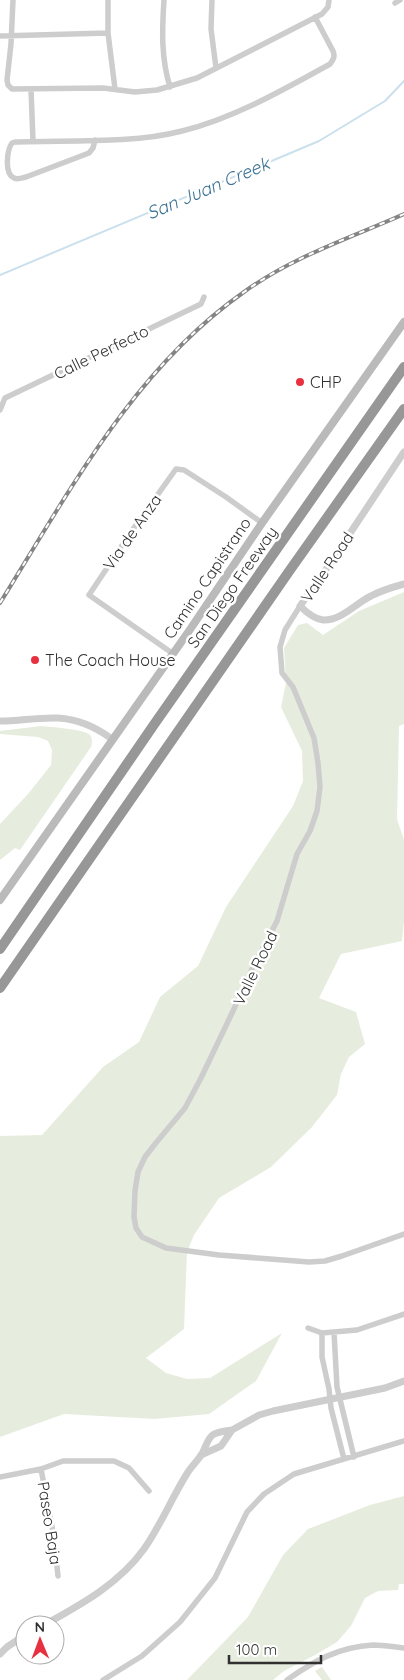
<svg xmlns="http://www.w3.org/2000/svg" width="404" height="1680" viewBox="0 0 404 1680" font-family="Quicksand,sans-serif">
	<rect width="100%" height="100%" fill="#fff"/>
	<path fill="#e6edde" d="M404,592V724L399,726L397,819L404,840V921L402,941L341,954L319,998L356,1012L365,1044L349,1057L341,1074L337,1095L312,1127L271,1167L219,1198L194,1235L187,1252L184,1329L146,1358L166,1373L187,1379L210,1378L282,1333L256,1381L209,1414L155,1419L64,1414L0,1437V1136L42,1135L103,1067L139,1042L160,997L198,966L226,907L293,806L303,781L302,751L281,707L286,683L284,648L298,625L307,623L323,635L359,611Z
		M41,726C50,727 85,729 90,735C93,739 92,743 91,747L20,850L15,848L0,860V824L28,794L51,765L52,750L48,741L38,737L0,734V731Z
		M404,1496V1584H399L398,1590L378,1591L365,1598L351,1626L337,1642L315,1655L284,1671L273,1680H187L248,1617L283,1555L308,1529L370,1505Z
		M322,1667L331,1680H322L315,1671Z"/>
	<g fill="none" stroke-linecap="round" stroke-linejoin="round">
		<path stroke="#cae0ed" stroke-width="2" d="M0,275L319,141L385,101L404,81"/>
		<path stroke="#cdcdcd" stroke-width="5.5" d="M13,0L11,44L7,80L8,85L12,89L103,88L135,92L157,90L197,78L322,14L328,7L329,0
			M108,0V33L115,89
			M164,0C162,30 161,58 170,87
			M212,0L211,29L216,68
			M395,3L400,0
			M0,36L108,33
			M31,89L33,141
			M95,140L93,148L89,153L26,177C22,178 18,180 14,178C4,174 7,150 12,143L15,142C68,140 132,144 182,131C234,118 283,90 330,64C334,59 335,56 333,51L315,17
			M0,410L5,398L201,304L204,297
			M300,606L285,630L280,647L282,673L293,687L314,738L318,763L320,787L317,811L310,831L297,854L277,921L250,973L233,1011L201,1078L185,1108L155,1144L145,1157L138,1172L135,1191L134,1217L136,1228L142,1237L166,1248L219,1255L309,1262L325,1261L342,1256L404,1234
			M172,653L89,595L131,532L176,469L184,470L226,497L262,523
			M308,1328L322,1333L357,1330L404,1314
			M334,1332L337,1387L354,1457
			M322,1333V1357L329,1389L331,1408L344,1459
			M41,1469L53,1532L58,1576
			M0,1477L41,1469L63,1461H114L129,1468L149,1491
			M103,1680L142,1656L180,1622L215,1578L247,1512L264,1494L294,1474L404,1441
			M287,1680C314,1661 338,1647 373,1645C383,1645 394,1647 404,1648"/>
		<path stroke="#cdcdcd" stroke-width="7" d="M404,452L323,574L300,606C306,612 314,619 323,620C341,621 356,603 371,596C382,590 393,587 404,584
			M0,721C19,721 39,717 58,718C78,719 97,728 112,739
			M232,1430L259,1415L273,1411L385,1388L404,1381
			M44,1625C80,1605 119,1584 144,1549C161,1525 172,1497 188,1472C192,1466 198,1460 202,1454C211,1435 208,1433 232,1430L221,1446L201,1455
			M0,1654L7,1647L25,1635"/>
		<path stroke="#bababa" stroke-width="8" d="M0,900L189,631L262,523L404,322"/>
		<path stroke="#979797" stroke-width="10" d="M0,949L153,726L404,367
			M0,988L290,570L404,409"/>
		<defs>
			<path id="rail" d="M0,603C69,492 134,369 244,292C292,257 350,238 404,214"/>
		</defs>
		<use href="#rail" stroke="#858585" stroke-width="4"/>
		<use href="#rail" stroke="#fff" stroke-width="2" stroke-dasharray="5.5" stroke-linecap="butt"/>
	</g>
	<g fill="#e83140" stroke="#fff" stroke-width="2">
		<circle cx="300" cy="382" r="5"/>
		<circle cx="35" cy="660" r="5"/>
	</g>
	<g text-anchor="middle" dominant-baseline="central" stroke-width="5" stroke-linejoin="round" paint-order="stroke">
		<g font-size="16" fill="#303030" stroke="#fff">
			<text transform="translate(101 352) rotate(-26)">Calle Perfecto</text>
			<text transform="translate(132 532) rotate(-55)">Via de Anza</text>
			<text transform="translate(327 567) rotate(-56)">Valle Road</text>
			<text transform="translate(207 578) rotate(-56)">Camino Capistrano</text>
			<text transform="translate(232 587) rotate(-55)">San Diego Freeway</text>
			<text transform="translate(255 968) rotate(-64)">Valle Road</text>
			<text transform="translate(50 1523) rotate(81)">Paseo Baja</text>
		</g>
		<g font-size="16" fill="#303030" stroke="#fff" text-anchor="start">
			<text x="310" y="382">CHP</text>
			<text x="45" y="660">The Coach House</text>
		</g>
		<g font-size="18" font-style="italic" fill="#3c7395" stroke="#fff">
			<text transform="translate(208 188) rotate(-23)">San Juan Creek</text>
		</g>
	</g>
	<g transform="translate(40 1640) rotate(359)"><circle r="24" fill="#ffffff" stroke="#acacac"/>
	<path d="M0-4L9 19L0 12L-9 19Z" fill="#e83140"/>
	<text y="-8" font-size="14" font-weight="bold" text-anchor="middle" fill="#303030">N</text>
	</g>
	<path d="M229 1655v8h92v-8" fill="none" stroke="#303030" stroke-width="2.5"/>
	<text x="236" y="1655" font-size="15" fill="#303030" stroke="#ffffff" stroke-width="4" paint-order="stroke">100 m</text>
</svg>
